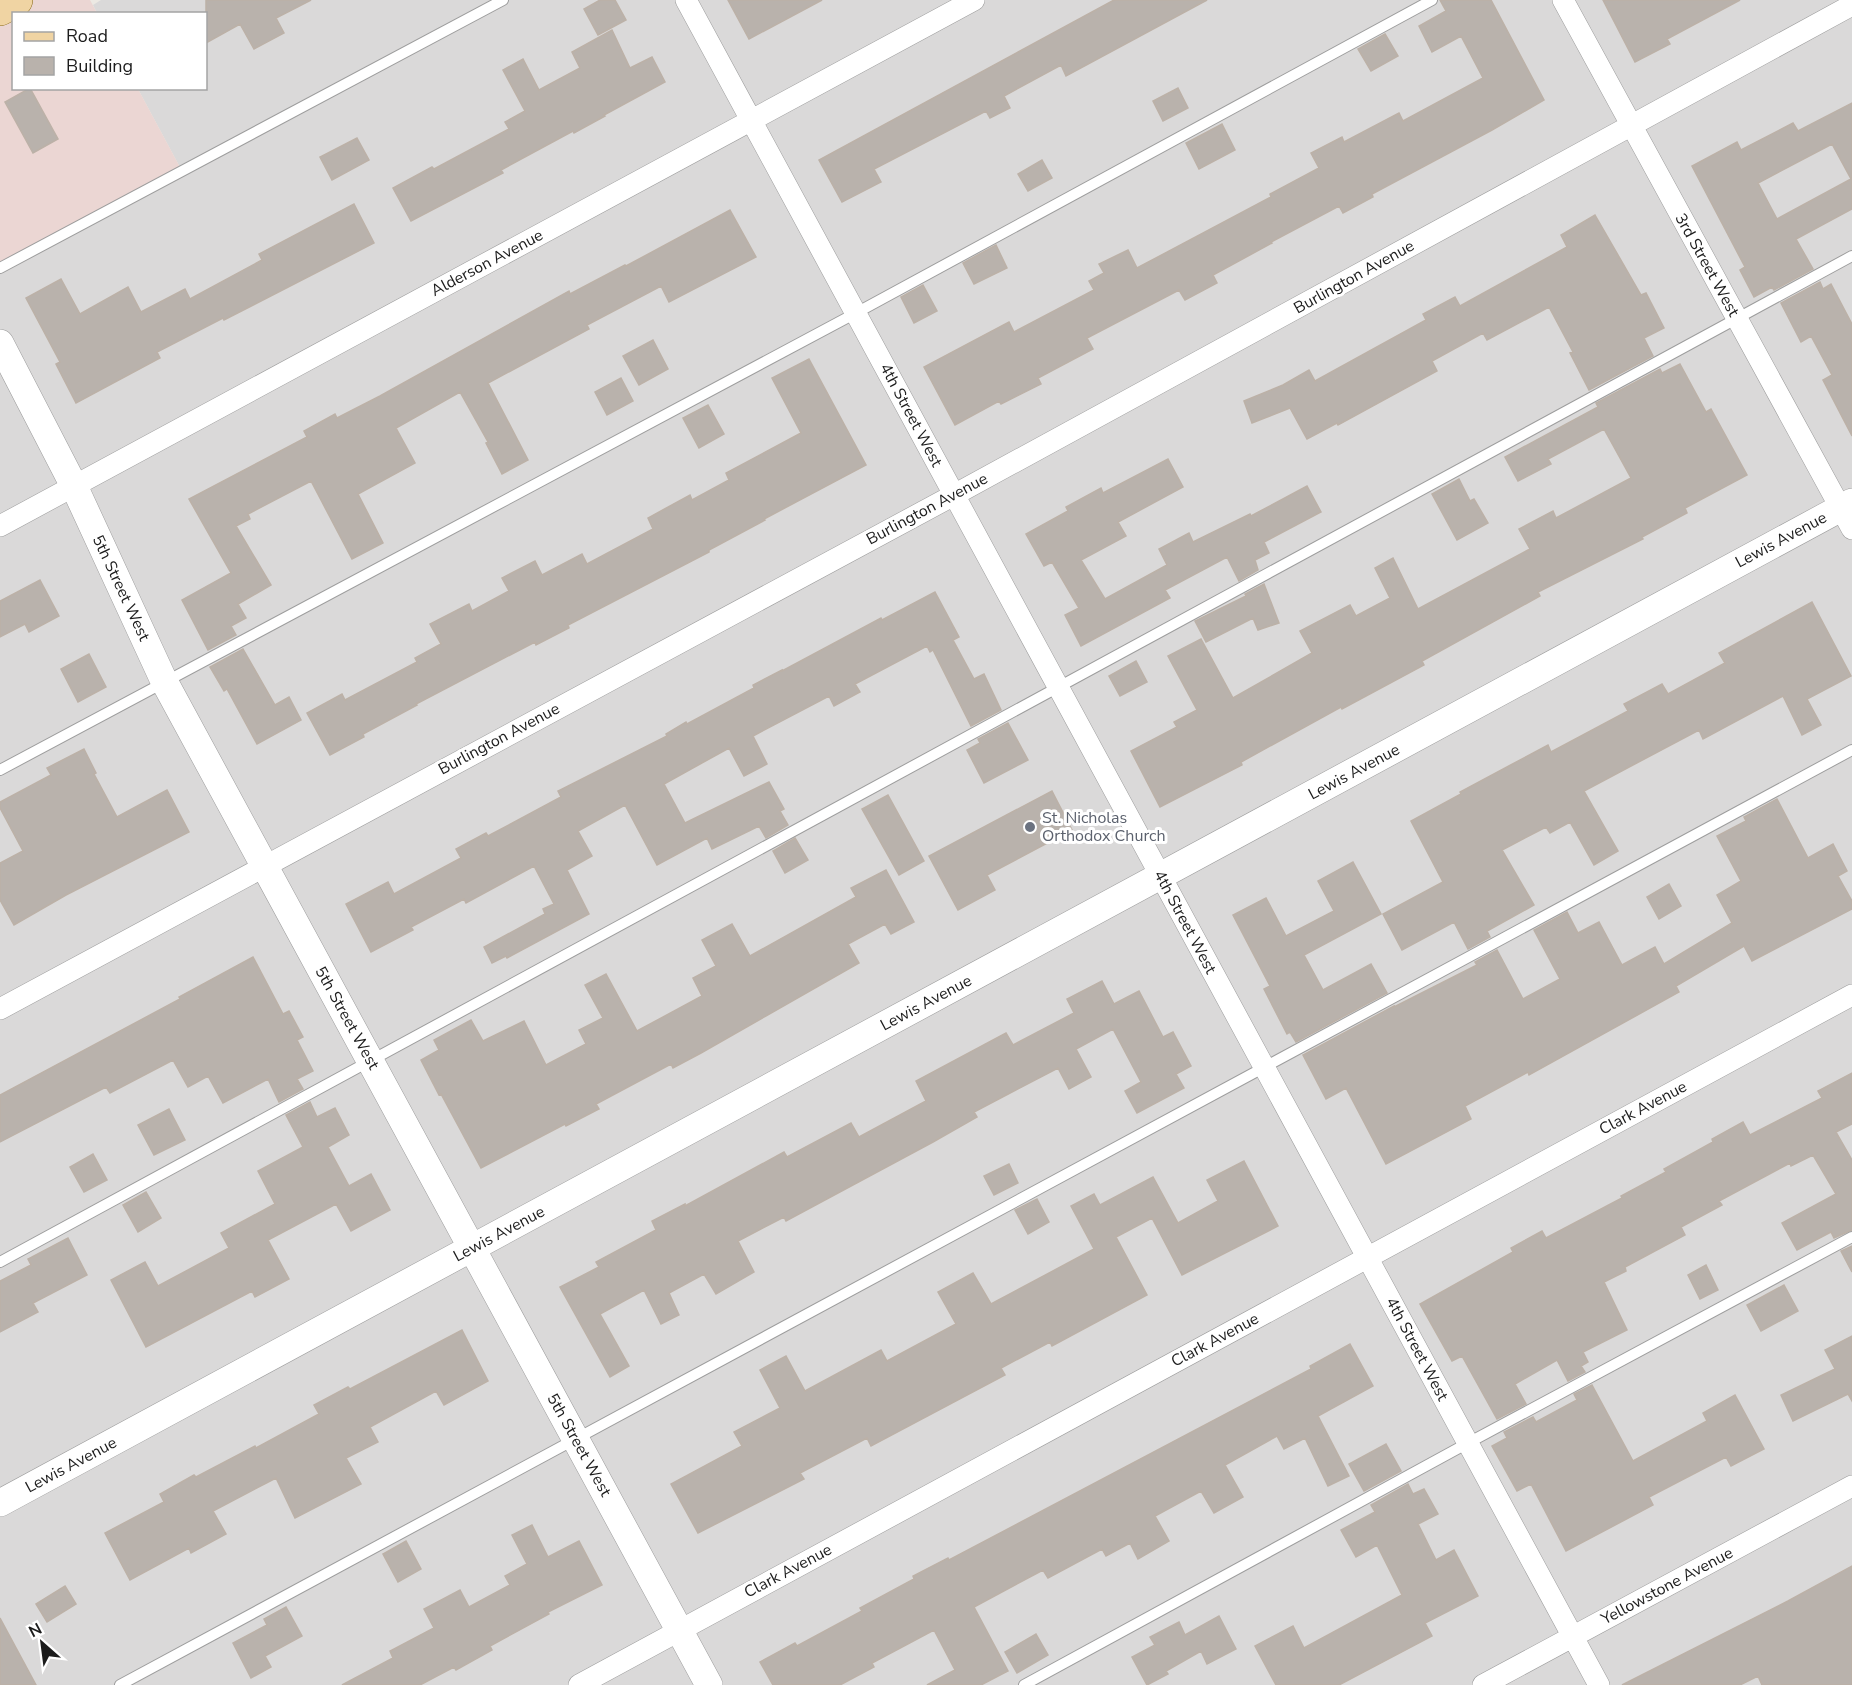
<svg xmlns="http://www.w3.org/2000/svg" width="1852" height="1685" viewBox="0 0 1852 1685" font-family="'Nunito Sans',sans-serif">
	<rect width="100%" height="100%" fill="#ece9e3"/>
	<path fill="#dad9d9" d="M101,0H1852V1685H0V268L182,171L138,89L206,88V14L97,13L93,5Z"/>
	<path fill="#ebd6d3" d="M0,0H90L97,13L14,14V88L138,89L182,171L0,268Z"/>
	<path fill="#b9b2ac" stroke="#bcb1a7" stroke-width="1.5" fill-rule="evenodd" d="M206,0H311L276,18L284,33L254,49L240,24L206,43Z
		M600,0H615L626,20L598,35L584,9Z
		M728,0H822L749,39Z
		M1114,0H1207L1066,76L1061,65L1004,96L1010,108L990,118L986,111L874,169L881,182L842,202L819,160Z
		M1440,0H1491L1544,100L1492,130L1372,194L1373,197L1343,213L1339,206L1271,242L1272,243L1213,275L1217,283L1185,300L1179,290L1087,338L1093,349L1038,378L1041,384L1001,404L999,401L955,425L924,367L1009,322L1014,332L1094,290L1089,281L1104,273L1099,264L1128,250L1137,268L1271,197L1270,194L1319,168L1311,153L1342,137L1344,142L1399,113L1403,121L1483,78L1461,36L1432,52L1419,26L1446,11Z
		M1603,0H1740L1667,39L1670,44L1635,62Z
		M612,30L630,68L652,57L665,82L604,115L605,116L574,133L573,131L501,170L503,173L411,221L393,188L432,167L434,169L509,129L505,122L525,111L503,70L523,59L539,90L580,68L572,52Z
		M1385,34L1398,56L1371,71L1358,49Z
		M30,88L58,139L33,153L5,102Z
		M1178,88L1188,108L1163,121L1153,101Z
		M1852,103V209L1796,239L1813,269L1774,290L1772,287L1754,297L1740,270L1745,267L1692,166L1737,142L1741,150L1793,123L1798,131ZM1832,144L1851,179L1777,219L1758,183Z
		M1222,124L1235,150L1199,169L1186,143Z
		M357,138L369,160L332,180L320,157Z
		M1042,160L1052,178L1028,191L1018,174Z
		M354,204L374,243L224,320L223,318L157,352L160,358L76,403L56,364L60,362L26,298L61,279L80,314L128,287L141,312L185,289L190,299L262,260L259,254Z
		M730,210L756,257L669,302L661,286L587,325L589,329L488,383L528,460L502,474L486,443L488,442L460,392L396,428L415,463L358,494L383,543L352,559L311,481L248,514L250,519L236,526L271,585L238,604L246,618L231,626L236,635L208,650L182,600L231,573L189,499L307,437L304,431L335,414L337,418L380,396L569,291L570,294L625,265L626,266Z
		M1595,215L1641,295L1646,293L1664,328L1644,338L1653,356L1589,390L1570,353L1573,352L1549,307L1487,340L1483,333L1432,361L1437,371L1338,425L1337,423L1307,439L1290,408L1252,423L1244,401L1283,385L1309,370L1315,381L1426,320L1423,314L1455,297L1460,306L1567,247L1561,235Z
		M996,245L1007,268L974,284L963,263Z
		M1820,282L1823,289L1831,284L1852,324V436L1823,380L1832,375L1811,336L1801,342L1781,303Z
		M923,285L937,311L914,323L901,297Z
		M653,340L668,369L639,385L623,356Z
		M809,359L866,465L764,519L765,520L709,550V552L568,625L569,628L536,645L535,642L416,704L417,705L363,734L364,737L330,755L307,713L342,694L345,700L417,662L415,658L441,644L430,624L469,604L472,611L509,591L502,578L535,561L542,575L582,554L587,564L653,529L648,518L690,495L692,500L729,480L726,473L801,433L772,378Z
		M1680,364L1706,412L1711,409L1747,475L1685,508L1687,513L1642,537L1643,539L1538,592L1540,596L1422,661L1424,665L1342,709L1341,707L1241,762L1242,765L1160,807L1131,751L1177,727L1174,722L1197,710L1168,656L1201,639L1233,698L1312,653L1300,631L1350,605L1356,616L1390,598L1375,568L1393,558L1418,609L1530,549L1519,529L1553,511L1556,518L1631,478L1604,429L1548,459L1551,464L1518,481L1505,457L1598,407L1596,403L1660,369L1662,373Z
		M621,378L633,401L607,415L595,392Z
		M708,405L724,434L699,448L683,418Z
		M1168,459L1183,487L1118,522L1126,536L1081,560L1105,599L1167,565L1159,549L1189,533L1193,542L1250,514L1251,516L1307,486L1321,512L1264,542L1269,553L1255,560L1258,570L1239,581L1227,557L1165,590L1170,598L1081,646L1065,615L1079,608L1052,562L1044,566L1026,534L1068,511L1066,507L1101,488L1103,493Z
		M1459,479L1470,501L1474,499L1488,523L1457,540L1432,494Z
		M40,580L59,616L29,632L25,624L0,637V601Z
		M1264,584L1279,623L1258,630L1253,618L1206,642L1195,621L1246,596L1245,594Z
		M935,592L959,637L953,640L974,679L984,674L1001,710L971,726L933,650L930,652L927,646L855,684L860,692L834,706L829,696L753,736L767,764L744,776L729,748L664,784L685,823L769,782L784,809L780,811L788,825L766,838L759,826L712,849L707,838L657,865L625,805L578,831L592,856L567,870L589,914L507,958L506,956L492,963L484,947L545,914L543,909L554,904L534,866L466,903L464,899L411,927L413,930L371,952L346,904L388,882L394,894L461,858L456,849L486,833L488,836L561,797L558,791L667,736L666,734L686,722L687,724L754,688L753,685L782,670V671L881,618L882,620Z
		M1812,602L1851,676L1807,699L1821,725L1802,735L1783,696L1703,739L1699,730L1584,791L1618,851L1594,865L1570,822L1550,833L1546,827L1502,850L1534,905L1487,931L1490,937L1468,949L1454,922L1402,950L1383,914L1443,882L1411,821L1461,794L1460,792L1548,745L1551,752L1628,711L1624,704L1662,684L1668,694L1725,663L1719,653Z
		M243,649L275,705L289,697L301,720L257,744L227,689L224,691L210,667Z
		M89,654L106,687L78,702L61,669Z
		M1136,661L1147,682L1120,696L1109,676Z
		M1008,723L1028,760L984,783L967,750L980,743L978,739Z
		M84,749L96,773L94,774L117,817L167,790L189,832L66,895L14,925L0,900V863L23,851L0,808V802L51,775L47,768Z
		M1052,791L1072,830L987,875L995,890L958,910L929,856Z
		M888,795L924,861L899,875L862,809Z
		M1777,799L1808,858L1833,844L1847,871L1838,876L1852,901V909L1752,961L1744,946L1676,986L1679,992L1529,1075L1528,1072L1465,1106L1471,1119L1386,1164L1346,1088L1326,1099L1303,1055L1394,1006V1007L1477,965L1475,962L1497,950L1523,999L1560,979L1534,930L1567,912L1578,933L1599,922L1622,965L1655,947L1664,964L1732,923L1717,895L1741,881L1717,836L1746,821L1744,817Z
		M795,838L808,860L785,873L773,851Z
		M1353,862L1381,914L1304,955L1323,990L1371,964L1387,993L1296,1042L1290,1032L1287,1034L1264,989L1270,986L1233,915L1266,898L1286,936L1334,911L1318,881Z
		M886,870L914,922L891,934L885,924L848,944L859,963L701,1053L673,1068L671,1064L596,1104L599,1109L566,1126L565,1124L481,1168L441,1094L439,1095L421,1060L439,1050L434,1040L471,1020L483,1041L524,1021L546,1065L586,1044L579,1030L603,1018L585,985L606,974L637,1031L702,996L693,978L716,966L702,940L732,924L750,956L856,897L851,888Z
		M1669,884L1681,906L1659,919L1647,897Z
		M253,957L283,1014L289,1011L303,1037L297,1040L313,1071L297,1079L303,1089L279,1102L268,1079L223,1103L208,1076L188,1087L173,1060L110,1093L106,1087L0,1142V1095L180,999L179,997Z
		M1102,981L1114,1004L1139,991L1163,1037L1173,1032L1191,1066L1176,1074L1184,1088L1137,1113L1125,1091L1141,1082L1113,1029L1076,1049L1091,1077L1069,1089L1058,1068L974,1112L977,1117L933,1142L786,1221L784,1217L738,1241L754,1272L716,1294L704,1274L669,1293L679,1315L661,1324L644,1290L600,1314L629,1366L610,1377L560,1287L599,1267L596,1262L656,1230L652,1221L685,1204V1206L784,1152L787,1157L851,1123L859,1137L926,1101L916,1081L1006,1033L1013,1045L1074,1013L1067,999Z
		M1852,1073V1124L1836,1132L1852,1160V1230L1834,1238L1831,1232L1829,1233L1797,1250L1782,1223L1836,1194L1813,1155L1791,1166L1790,1163L1719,1201L1722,1205L1681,1227L1685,1235L1625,1267L1626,1271L1604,1282L1627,1330L1583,1352L1588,1362L1581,1366L1585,1372L1568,1381L1557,1360L1515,1384L1526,1404L1497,1419L1462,1356L1452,1361L1420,1304L1513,1252L1511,1248L1542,1231L1546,1238L1622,1198L1621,1196L1666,1172L1664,1169L1713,1142L1712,1139L1743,1122L1750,1135L1822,1098L1818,1091Z
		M310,1102L317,1117L335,1108L349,1135L328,1147L349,1186L371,1174L390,1210L351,1231L336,1204L268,1240L289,1279L255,1297L252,1291L146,1347L111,1280L145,1262L158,1286L229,1248L221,1233L275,1204L258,1171L303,1147L286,1115Z
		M169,1109L185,1140L154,1155L138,1125Z
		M93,1154L107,1180L84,1192L70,1167Z
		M1244,1161L1278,1226L1182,1275L1152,1218L1116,1237L1147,1295L1052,1346L1050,1342L1001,1368L1005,1375L871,1446L867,1438L800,1473L804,1479L698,1533L671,1484L742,1446L734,1432L780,1408L760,1370L786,1356L805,1391L881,1350L887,1361L956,1324L938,1292L973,1273L991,1304L1094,1249L1071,1206L1094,1194L1100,1205L1153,1177L1178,1223L1218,1201L1207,1180Z
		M1009,1164L1018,1183L994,1195L984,1176Z
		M146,1192L161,1218L138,1232L123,1205Z
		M1037,1199L1049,1222L1028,1234L1015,1210Z
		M68,1238L87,1275L33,1303L38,1312L0,1332V1281L31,1265L28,1259Z
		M1852,1246V1272L1841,1251Z
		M1706,1265L1718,1290L1700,1299L1688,1275Z
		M1784,1285L1798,1311L1761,1331L1747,1305Z
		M462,1330L488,1381L444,1405L436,1391L370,1427L378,1442L346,1458L361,1484L295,1518L276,1478L213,1511L226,1534L191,1553L189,1548L130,1580L105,1533L164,1502L160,1494L194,1475L196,1477L255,1446L256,1448L319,1414L314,1405L348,1387L350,1389Z
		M1852,1336V1401L1848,1394L1793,1421L1781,1395L1835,1369L1825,1350Z
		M1350,1344L1373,1386L1318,1416L1349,1476L1328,1486L1305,1438L1284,1449L1277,1436L1225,1465L1243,1497L1214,1513L1201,1491L1155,1516L1169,1541L1138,1559L1130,1543L1106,1556L1102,1549L1048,1578L1043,1570L974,1607L1008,1671L981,1685H927L955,1670L934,1630L872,1663L874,1667L840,1685H773L760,1662L795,1643L797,1646L862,1611L860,1608L914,1579L913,1576L948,1558L949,1560L1311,1369L1310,1366Z
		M1592,1385L1633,1461L1707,1421L1703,1413L1735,1395L1764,1449L1731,1466L1726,1457L1649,1497L1653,1505L1566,1551L1531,1484L1517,1491L1492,1446L1507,1438L1504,1432L1533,1417L1536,1422L1577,1400L1574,1394Z
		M1386,1444L1401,1471L1364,1491L1349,1464Z
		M1408,1484L1413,1494L1424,1489L1438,1514L1418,1524L1436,1560L1454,1550L1478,1596L1425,1623L1432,1636L1339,1685H1276L1255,1646L1293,1626L1304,1648L1402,1595L1377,1545L1356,1557L1341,1530L1375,1512L1371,1505Z
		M532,1525L548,1557L579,1541L602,1585L548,1612L549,1614L490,1646L492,1650L456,1670L454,1667L420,1685H342L393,1658L390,1651L434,1628L424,1609L460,1590L469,1607L510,1585L505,1576L527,1564L512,1535Z
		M406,1541L421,1569L398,1582L383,1554Z
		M1852,1566V1685H1762L1758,1676L1740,1685H1622L1788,1601Z
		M65,1586L76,1604L47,1622L36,1604Z
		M286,1607L302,1636L265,1656L271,1667L251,1678L233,1643L267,1625L264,1619Z
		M1219,1616L1236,1649L1207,1664L1201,1651L1166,1671L1168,1674L1147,1685L1132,1657L1155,1645L1150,1637L1179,1622L1185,1635Z
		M0,1618L36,1685H0Z
		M1036,1634L1048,1655L1017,1673L1005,1652Z"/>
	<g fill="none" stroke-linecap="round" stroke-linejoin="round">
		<defs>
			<path id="service" d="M0,268L503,0
				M0,770L856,313L1432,0
				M0,1262L1852,256
				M120,1685L1852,750
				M1024,1685L1468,1443L1852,1237"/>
			<path id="minor" d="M686,0L1599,1685
				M1563,0L1852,529
				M0,526L974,0
				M0,1009L954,495L1852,5
				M579,1685L1852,995
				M1483,1685L1852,1486"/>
			<path id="tertiary" d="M0,343L74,486L164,681L709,1685
				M0,1503L1852,502"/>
			<path id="primary" d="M0,9L16,0"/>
		</defs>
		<use href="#service" stroke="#9d9d9d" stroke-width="12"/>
		<use href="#minor" stroke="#9d9d9d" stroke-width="22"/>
		<use href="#tertiary" stroke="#9d9d9d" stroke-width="28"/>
		<use href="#primary" stroke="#836411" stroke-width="34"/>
		<use href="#service" stroke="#fff" stroke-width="10"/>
		<use href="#minor" stroke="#fff" stroke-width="21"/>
		<use href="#tertiary" stroke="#fff" stroke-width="27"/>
		<use href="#primary" stroke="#f0d4a3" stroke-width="33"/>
	</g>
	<circle fill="#6b7280" stroke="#fff" stroke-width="2" cx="1030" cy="827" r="6"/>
	<g text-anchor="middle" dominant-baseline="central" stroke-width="6" stroke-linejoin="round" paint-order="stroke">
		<g font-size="16" fill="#1c1c1c" stroke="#fff">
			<text transform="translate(487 263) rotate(-28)">Alderson Avenue</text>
			<text transform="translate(1707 265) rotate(61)">3rd Street West</text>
			<text transform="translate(1354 277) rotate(-29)">Burlington Avenue</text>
			<text transform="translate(911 415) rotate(62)">4th Street West</text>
			<text transform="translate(927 509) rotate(-28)">Burlington Avenue</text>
			<text transform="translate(1781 540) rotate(-28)">Lewis Avenue</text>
			<text transform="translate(121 588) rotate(65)">5th Street West</text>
			<text transform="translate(499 739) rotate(-28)">Burlington Avenue</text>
			<text transform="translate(1354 772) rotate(-28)">Lewis Avenue</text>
			<text transform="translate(1185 922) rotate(62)">4th Street West</text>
			<text transform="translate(926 1003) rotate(-28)">Lewis Avenue</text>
			<text transform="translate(347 1018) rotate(61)">5th Street West</text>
			<text transform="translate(1643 1108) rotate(-28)">Clark Avenue</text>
			<text transform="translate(499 1234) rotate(-28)">Lewis Avenue</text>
			<text transform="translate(1215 1340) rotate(-28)">Clark Avenue</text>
			<text transform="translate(1417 1349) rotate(62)">4th Street West</text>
			<text transform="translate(579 1445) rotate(61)">5th Street West</text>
			<text transform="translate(71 1465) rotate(-28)">Lewis Avenue</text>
			<text transform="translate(788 1571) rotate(-28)">Clark Avenue</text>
			<text transform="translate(1667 1586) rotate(-28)">Yellowstone Avenue</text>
		</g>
		<g font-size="16" fill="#5b616d" stroke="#fff" text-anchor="start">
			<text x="1042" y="818">St. Nicholas<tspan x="1042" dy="18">Orthodox Church</tspan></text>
		</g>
	</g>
	<rect x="12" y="12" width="195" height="78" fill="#ffffff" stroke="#a4a4a4" stroke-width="1.5"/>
	<rect x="24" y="32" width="30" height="9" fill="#f0d4a3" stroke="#a4a4a4" stroke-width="1.5"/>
	<text x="66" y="42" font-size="18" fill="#1c1c1c">Road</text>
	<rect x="24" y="57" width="30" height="18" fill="#b9b2ac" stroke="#a4a4a4" stroke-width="1.5"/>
	<text x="66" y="72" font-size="18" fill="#1c1c1c">Building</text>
	<g transform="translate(42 1643) rotate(332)" stroke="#ffffff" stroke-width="4.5" paint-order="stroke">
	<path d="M0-4.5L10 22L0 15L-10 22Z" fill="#1c1c1c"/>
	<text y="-9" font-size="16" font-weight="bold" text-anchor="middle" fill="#1c1c1c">N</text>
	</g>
</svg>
